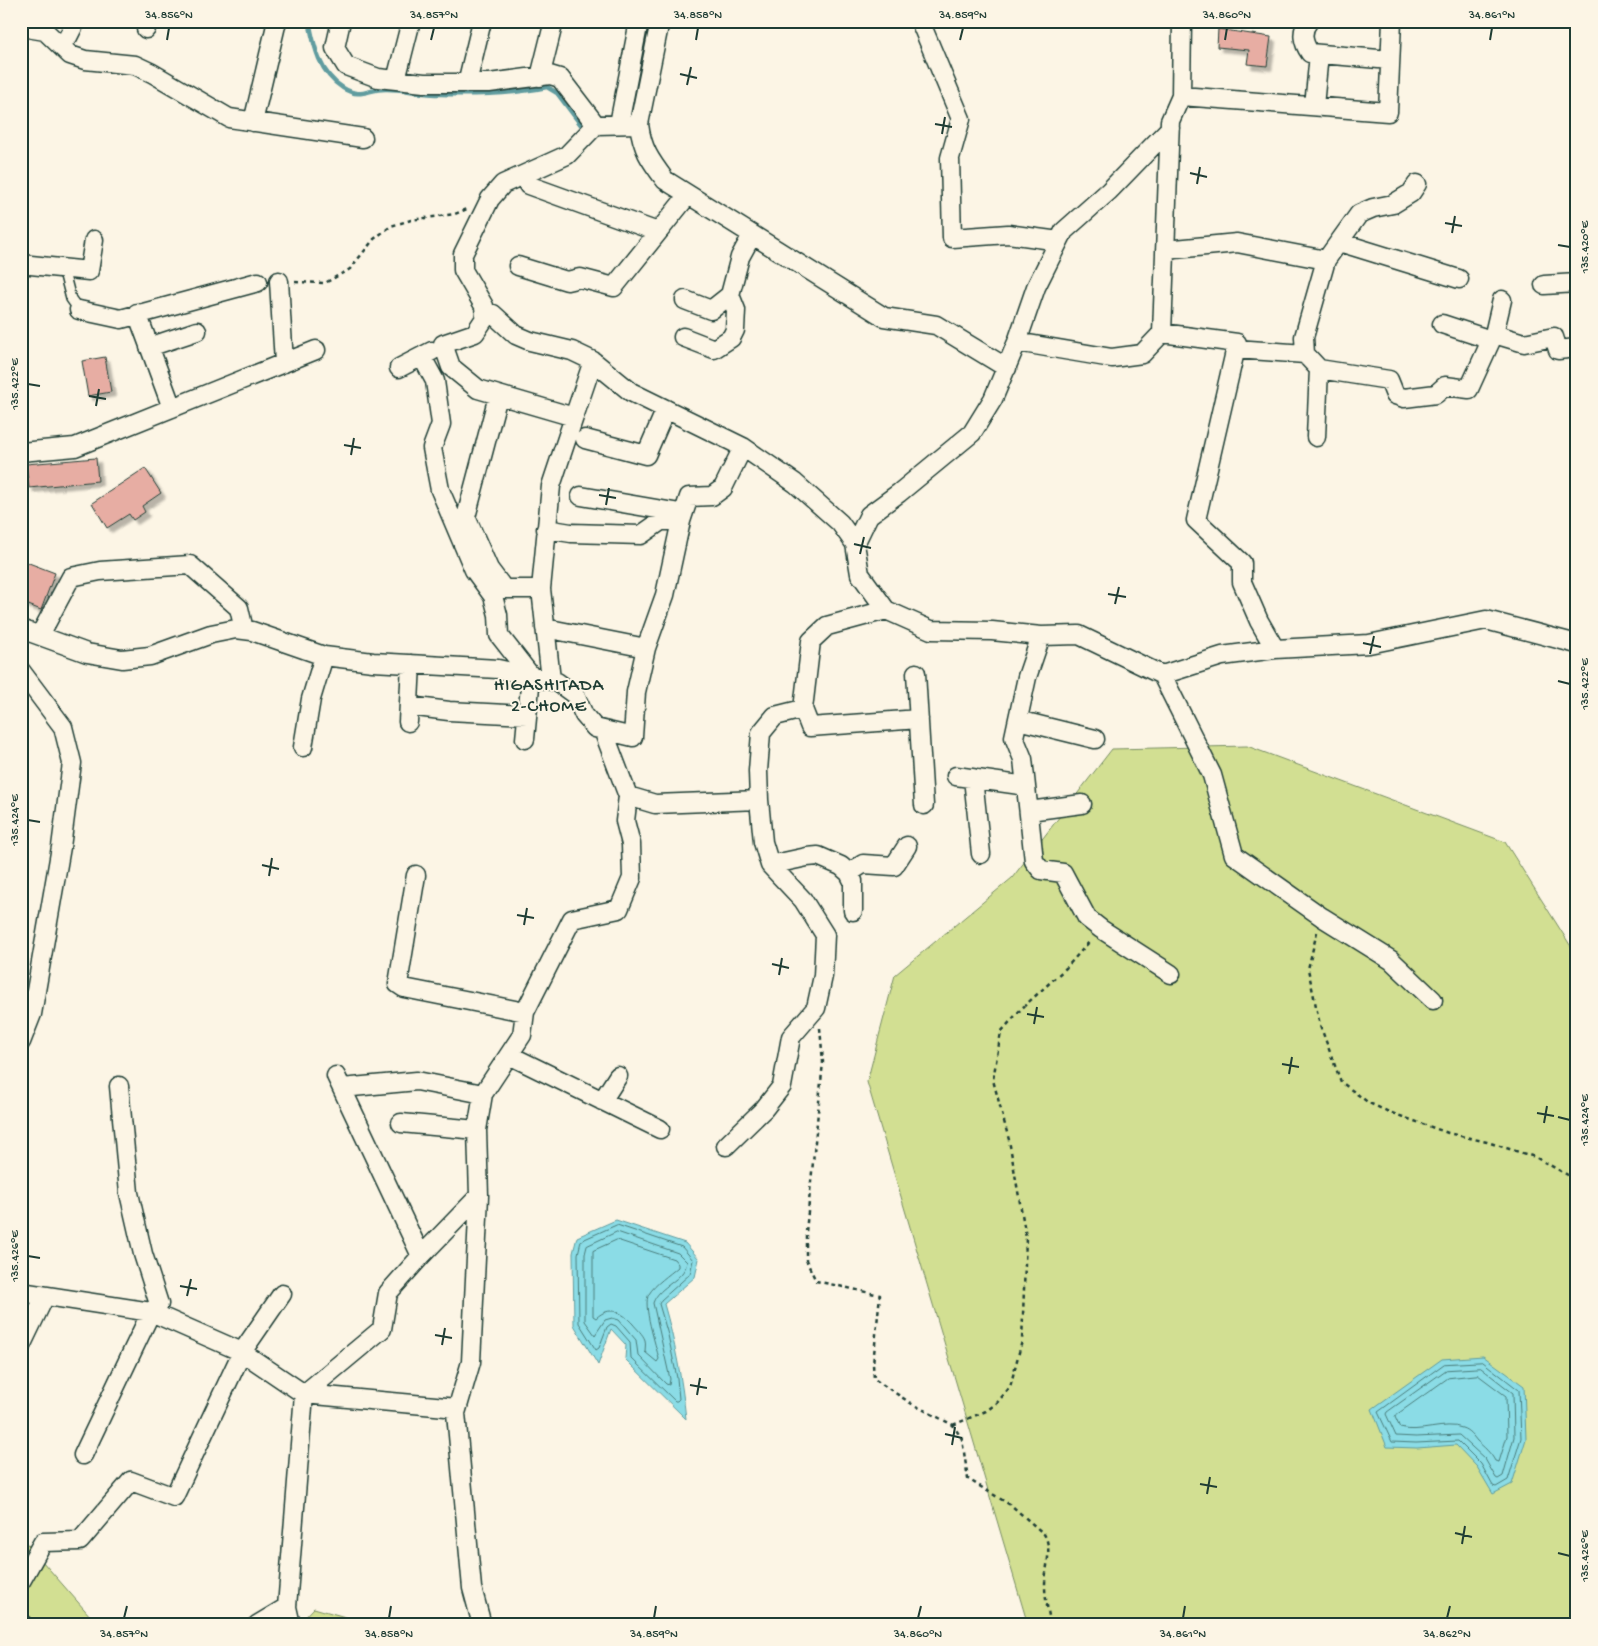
<svg xmlns="http://www.w3.org/2000/svg" width="1598" height="1646" viewBox="0 0 1598 1646" font-family="'Gochi Hand',sans-serif">
	<defs>
		<filter id="shadow"><feDropShadow dx="4.5" dy="4.5" stdDeviation="1" flood-color="#0004"/></filter>
	</defs>
	<rect width="100%" height="100%" fill="#fcf5e5"/>
	<filter id="ink" filterUnits="userSpaceOnUse"><feTurbulence type="fractalNoise" baseFrequency=".02" numOctaves="2"/><feDisplacementMap in="SourceGraphic" scale="10" xChannelSelector="R" yChannelSelector="G"/><feConvolveMatrix kernelMatrix="1 2 1 2 8 2 1 2 1" color-interpolation-filters="sRGB"/></filter>
	<g filter="url(#ink)">
		<path fill="#d2df92" stroke="#788e63" d="M1247,746L1505,842L1577,956V1625H1028L867,1082L895,975L1012,878L1112,749Z
			M21,1537L98,1625H21Z
			M314,1608L373,1625H298Z"/>
		<path fill="#8bdce6" stroke="#609c9f" d="M616,1220L685,1243L699,1259L695,1277L664,1304C675,1342 682,1380 686,1419L625,1359L626,1345L611,1329L598,1365L574,1325L573,1253L577,1237Z
			M1483,1356L1524,1386L1526,1439L1512,1484L1493,1494L1477,1467L1456,1445L1417,1448L1387,1447L1372,1409L1442,1359Z"/>
		<g fill="none" stroke-linecap="round" stroke-linejoin="round">
			<path stroke="#4a7d7b" stroke-width="1" d="M617,1225L682,1247L693,1260L690,1274L661,1300L659,1304L668,1335L677,1378L679,1399L677,1401H675L631,1358L630,1342L616,1326L611,1324L607,1327L599,1348L596,1350L579,1323L578,1254L581,1241Z
				M617,1232L678,1253L687,1262C684,1281 659,1285 653,1303L670,1379L669,1385L666,1384L638,1355L636,1340L619,1320L612,1318L605,1320L595,1335L585,1321V1254L587,1246Z
				M617,1240L674,1259L678,1264V1267C669,1275 655,1284 649,1294C642,1305 656,1345 659,1359L657,1362L645,1352C645,1348 646,1344 645,1340C643,1334 637,1329 633,1324C622,1312 610,1305 596,1318L593,1316V1251Z
				M1483,1362L1519,1390L1521,1438L1508,1480L1496,1487L1493,1486L1481,1464L1458,1441L1416,1443L1392,1442L1378,1412L1444,1364Z
				M1481,1368L1513,1393L1514,1437L1503,1476L1498,1479L1496,1478L1485,1459L1459,1435L1416,1437L1396,1436L1386,1414L1387,1412L1446,1370Z
				M1478,1375L1506,1396L1507,1436L1499,1462L1495,1461C1491,1453 1484,1447 1477,1441C1473,1436 1469,1430 1462,1428C1446,1421 1418,1434 1400,1428L1395,1417L1396,1415L1448,1378Z"/>
			<path stroke="#609c9f" stroke-width="4.5" d="M309,21C314,46 319,73 343,88C362,100 368,88 387,89C404,89 422,94 440,94C476,95 512,94 547,87L557,93L584,129"/>
		</g>
		<path fill="#e7ada3" stroke="#1f3d34" filter="url(#shadow)" d="M1218,29L1271,37L1267,66L1247,64L1249,50L1217,47Z
			M105,357L111,392L88,396L82,361Z
			M96,458L98,481L29,488L26,464Z
			M145,468L161,493L142,506L145,512L133,520L129,514L107,528L92,503Z
			M21,560L55,573L41,610L21,602Z"/>
		<g fill="none" stroke-linecap="round" stroke-linejoin="round">
			<defs>
				<path id="lane" d="M63,268L71,299L79,310"/>
				<path id="street" d="M341,21L335,48L346,66L378,78L424,83H489L550,75L560,78L596,125
					M660,21L639,124C642,149 650,160 665,180L884,317L936,325L1007,368
					M920,21L961,119L950,158L952,238L1008,234L1059,241
					M1309,21C1300,31 1303,43 1310,53L1390,60
					M21,27L45,31L70,55L85,60L135,65L152,73L229,118L363,138
					M146,29L147,21
					M68,37L76,21
					M540,77L554,21
					M396,80L411,21
					M467,83L482,21
					M1181,96L1388,112L1392,21
					M1314,106L1319,54
					M253,122L277,21
					M619,124L639,21
					M639,124L596,125L567,155L503,184L490,199L463,254V270L484,306L485,318L475,333L443,344L451,367L478,389L574,417L593,361L631,392L743,447L795,483L840,523L855,544L869,515L899,493L972,433L993,399L1017,342L1036,287L1064,231L1109,191L1170,128
					M528,185L658,232
					M1339,242L1459,279
					M1165,250L1237,243L1326,260
					M21,264L89,271L94,240
					M518,266L567,281L580,278L614,287L688,195
					M279,281L284,363
					M1544,285L1577,283
					M685,300L711,310L730,295
					M79,310L121,319L258,282
					M485,311L493,314L516,335L530,341L572,351L593,361
					M137,313L172,408
					M1442,324L1491,340
					M1162,333L1170,121L1181,96L1182,21
					M1494,334L1524,343L1554,337L1558,350L1577,348
					M683,337L714,349L731,338L735,330L736,310L730,295L740,257L752,235
					M1017,342L1112,358L1142,354L1162,333L1237,343L1196,520L1242,563V582L1259,621L1275,649L1369,644L1486,620L1577,644
					M149,347L197,331
					M1236,349L1305,354L1304,337L1326,260L1359,214L1373,208L1393,204L1411,193L1417,184
					M1305,354L1319,369L1389,380L1395,395L1404,398L1436,394L1445,386L1469,389L1494,334L1502,300
					M422,357L435,381L441,424L432,448L440,490L474,570L493,596L498,615L499,635L531,676L525,739
					M399,368L432,351
					M498,396L466,517L489,569L504,589H541L551,486L574,417
					M1316,437L1319,369
					M585,439L646,455L666,409
					M21,452L75,447L316,350
					M581,496L680,513
					M546,529L571,533L641,535L661,521H681
					M541,589L551,680
					M886,610L931,630L992,631L1041,636L1079,635L1162,675L1212,775L1234,855L1322,917L1391,960L1433,1000
					M545,628L646,648
					M21,629L87,653L122,659L150,656L211,634L236,629L252,631L324,656L373,662L498,669L557,682L575,695L584,715L595,728L633,737L636,692L646,648L665,595L681,521L689,497L712,496L723,488L743,447
					M40,635L71,577L100,571L190,565L239,608L244,630
					M1041,636L1027,677L1014,737L1023,759L1034,861L1041,870L1063,873L1087,918L1101,929L1171,974
					M21,671L63,727L72,763L61,847L32,1014L21,1042
					M916,673L924,805
					M1162,675L1222,656L1275,649
					M409,706L449,711L527,715
					M803,709L810,727L919,719
					M1018,720L1095,739
					M408,722L411,664
					M603,730L628,796L655,804L759,800
					M303,747L311,699L324,656
					M956,776L1026,786
					M973,778L981,854
					M1029,811L1082,804
					M770,865L807,857L818,856L841,866L849,873L853,881V911
					M849,873L863,864L894,866L907,846
					M416,875L398,984L404,988L525,1012L522,1035L483,1094L477,1130L479,1196L471,1362L456,1413L472,1588L482,1625
					M525,1012L572,919L619,909L632,878L631,844L625,821L628,796
					M509,1055L660,1129
					M336,1076L421,1256
					M342,1088L417,1081L483,1094
					M602,1101L618,1076
					M401,1123L477,1130
					M726,1146L764,1109L782,1086L791,1037L816,1008L823,976L825,935L803,900L770,865L763,842L759,800L758,771L761,733L775,716L803,709L811,641L827,626L886,610L860,574L855,544
					M21,1292L151,1312L242,1352L304,1394L457,1408
					M21,1346L45,1296
					M83,1455L151,1312L159,1304L143,1254L129,1193L119,1086
					M21,1581L43,1542L80,1541L131,1481L174,1497L242,1352L282,1294
					M287,1607L291,1625
					M21,1622L23,1625
					M257,1625L287,1607L304,1394L382,1329L388,1293L421,1256L479,1196"/>
			</defs>
			<use href="#lane" stroke="#1f3d34" stroke-width="12"/>
			<use href="#street" stroke="#1f3d34" stroke-width="21"/>
			<path stroke="#1f3d34" stroke-width="2.5" stroke-dasharray="4 4" stroke-linecap="butt" d="M295,282L325,283L350,269L374,239L391,226L411,220L455,214L467,209
				M1317,932L1308,969L1320,1025L1341,1082L1369,1103L1389,1112L1448,1133L1487,1142L1535,1157L1577,1180
				M820,1028L823,1062L806,1232V1260L816,1281L880,1295L873,1364L874,1379L912,1404L953,1425L962,1439L968,1479L1012,1506L1044,1534C1053,1549 1045,1568 1045,1585C1045,1599 1048,1611 1051,1625
				M953,1425L986,1411L996,1404L1010,1387L1022,1341L1026,1237L1009,1140L993,1080L1001,1032L1021,1009L1066,968L1090,941"/>
			<use href="#lane" stroke="#fcf5e5" stroke-width="9"/>
			<use href="#street" stroke="#fcf5e5" stroke-width="18"/>
		</g>
	</g>
	<path fill="none" stroke="#1f3d34" stroke-width="2" d="M167,40L169,28M431,40L434,28M696,40L698,28M960,40L963,28M1225,40L1227,28M1490,40L1492,28M680,74L697,78M687,85L691,67M935,124L952,127M942,134L945,117M1190,173L1207,177M1197,184L1200,167M1445,223L1462,226M1452,233L1455,216M1558,245L1570,247M28,384L40,386M89,396L106,399M96,406L99,389M344,445L361,448M351,455L354,438M599,495L616,498M606,505L609,488M854,544L871,548M860,554L864,537M1108,594L1126,597M1115,604L1119,587M1363,643L1381,647M1370,654L1374,636M1558,681L1570,684M28,820L40,822M262,865L279,869M269,876L272,858M517,915L534,918M524,925L527,908M772,964L789,968M779,975L782,958M1027,1014L1044,1017M1034,1024L1037,1007M1282,1064L1299,1067M1289,1074L1292,1057M1537,1113L1554,1116M1558,1117L1570,1120M1544,1123L1547,1106M28,1256L40,1258M180,1286L197,1289M187,1296L191,1279M435,1335L452,1338M442,1345L445,1328M690,1385L707,1388M697,1395L700,1378M945,1434L962,1438M952,1445L955,1427M1200,1484L1217,1487M1207,1494L1210,1477M1455,1533L1472,1537M1462,1544L1465,1526M1558,1553L1570,1556M124,1618L127,1606M389,1618L391,1606M654,1618L656,1606M918,1618L921,1606M1183,1618L1185,1606M1447,1618L1450,1606"/>
	<g text-anchor="middle" dominant-baseline="central" stroke-width="4" stroke-linejoin="round" paint-order="stroke">
		<g font-size="18" letter-spacing="1" fill="#1f3d34" stroke="#fcf5e5">
			<text x="549" y="686">HIGASHITADA<tspan x="549" dy="21">2-CHOME</tspan></text>
		</g>
	</g>
	<rect width="1598" height="1646" fill="none" stroke="#fcf5e5" stroke-width="55"/>
	<rect x="28" y="28" width="1542" height="1590" fill="none" stroke="#1f3d34" stroke-width="2"/>
	<g font-size="12" text-anchor="middle" fill="#1f3d34">
		<text x="169" y="18">34.856°N</text>
		<text x="434" y="18">34.857°N</text>
		<text x="698" y="18">34.858°N</text>
		<text x="963" y="18">34.859°N</text>
		<text x="1227" y="18">34.860°N</text>
		<text x="1492" y="18">34.861°N</text>
		<text transform="translate(1584 247) rotate(-90)" y="4">135.420°E</text>
		<text transform="translate(14 384) rotate(-90)" y="4">135.422°E</text>
		<text transform="translate(1584 684) rotate(-90)" y="4">135.422°E</text>
		<text transform="translate(14 820) rotate(-90)" y="4">135.424°E</text>
		<text transform="translate(1584 1120) rotate(-90)" y="4">135.424°E</text>
		<text transform="translate(14 1256) rotate(-90)" y="4">135.426°E</text>
		<text transform="translate(1584 1556) rotate(-90)" y="4">135.426°E</text>
		<text x="124" y="1637">34.857°N</text>
		<text x="389" y="1637">34.858°N</text>
		<text x="654" y="1637">34.859°N</text>
		<text x="918" y="1637">34.860°N</text>
		<text x="1183" y="1637">34.861°N</text>
		<text x="1447" y="1637">34.862°N</text>
	</g>
</svg>
